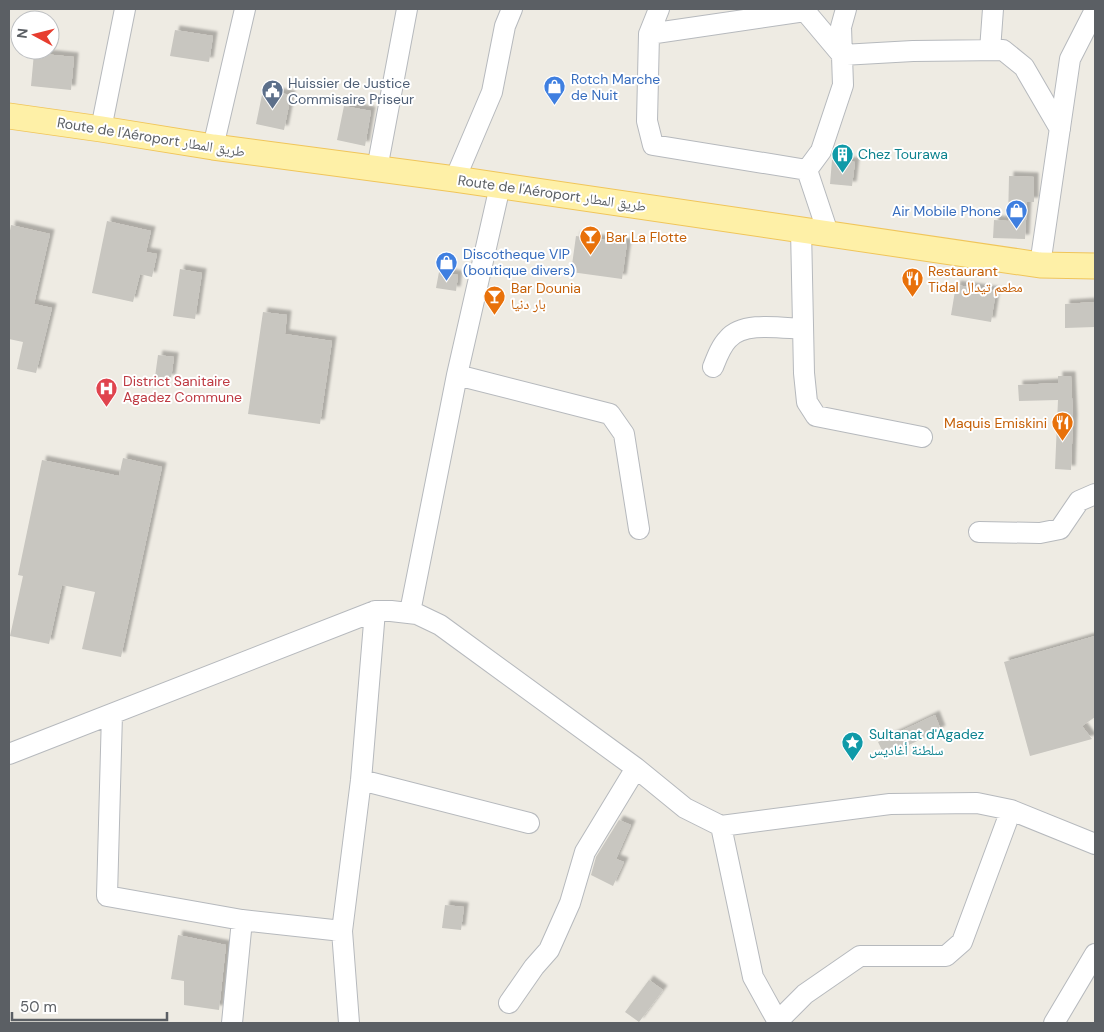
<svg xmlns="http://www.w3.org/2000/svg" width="1104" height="1032" viewBox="0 0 1104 1032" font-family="'DM Sans','Noto Naskh Arabic',sans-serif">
	<defs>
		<filter id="shadow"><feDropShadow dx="4.5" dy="-4.5" stdDeviation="1" flood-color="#0004"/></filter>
	</defs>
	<rect width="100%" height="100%" fill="#eeebe3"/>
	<path fill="#c8c6c0" filter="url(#shadow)" d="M175,30L213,36L209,62L170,56Z
		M34,53L74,57L71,90L31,86Z
		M263,90L291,95L284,130L256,124Z
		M344,106L371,111L365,146L337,140Z
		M832,160L855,162L852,186L830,184Z
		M1009,176L1034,177V202H1027L1025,239L993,238L994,220L1008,221Z
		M107,221L151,231L146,252L157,254L152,277L140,274L133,302L92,293Z
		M11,225L50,234L34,304L52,308L36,373L17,369L23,342L9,339V236Z
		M576,236L627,243L622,279L571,272Z
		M180,269L202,273L195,319L173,316Z
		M439,272L458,275L456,291L436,288Z
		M956,285L996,291L991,322L951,315Z
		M1095,302V327L1065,328V304Z
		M263,312L287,315L285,334L332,341L320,424L248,414Z
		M158,355L174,357L171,379L155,377Z
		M1058,376H1071L1073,419L1071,470L1055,469L1058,400L1019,401L1018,385L1058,383Z
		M123,458L162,467L121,657L82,649L95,592L62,585L49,644L10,636L23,576L18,575L42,460L119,476Z
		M1095,636V717L1082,726L1092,739L1030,756L1004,662Z
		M935,715L941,730L885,756L878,742Z
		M619,820L631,825L616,859L624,862L613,886L591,875L596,857Z
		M445,905L464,907L461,930L442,928Z
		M178,935L226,945L219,1010L184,1005V981L171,979Z
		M649,980L663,990L639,1022L625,1012Z"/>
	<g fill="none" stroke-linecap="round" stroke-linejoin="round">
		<defs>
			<path id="minor" d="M659,9L649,34L647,121L653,145L807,170L828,233
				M649,34L805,11L842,55L913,51L1003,50L1024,67L1060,129
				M990,50L993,9
				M101,129L125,9
				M213,147L245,9
				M377,169L407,9
				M807,170L821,151L843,85L841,27L846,9
				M455,179L492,92L505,26L512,9
				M801,229L804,373L807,402L816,416L922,437
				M1040,265L1070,59L1095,10
				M713,367C717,357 721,346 728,339C743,321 781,328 803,329
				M457,375L610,414L624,434L639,529
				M979,532L1040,533L1060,529L1079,501L1095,494
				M410,612L457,375L500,186
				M112,714L107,896L242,920L342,931
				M9,754L375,611H391L417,614L440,625L636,768L685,808L721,826L890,804L977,803L1011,810L1095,844
				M361,780L529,823
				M721,826L753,977L778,1022
				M509,1003L534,967L549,950L570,903L585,852L636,768
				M232,1023L242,920
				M349,1023L342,931L361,780L375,611
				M776,1023L805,994L860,956H946L962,942L1011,810
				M1054,1023L1095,954"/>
			<path id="major" d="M9,116L101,129L213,147L455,179L1040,265L1095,266"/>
		</defs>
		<use href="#minor" stroke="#b6b9bd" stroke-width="22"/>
		<use href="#major" stroke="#f0c55a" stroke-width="27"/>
		<use href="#minor" stroke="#fff" stroke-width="20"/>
		<use href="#major" stroke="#fef0a7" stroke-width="25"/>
	</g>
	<defs>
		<symbol id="shop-pin" viewBox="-11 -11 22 30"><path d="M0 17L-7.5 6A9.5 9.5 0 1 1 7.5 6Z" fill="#3f7fe0" stroke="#fff"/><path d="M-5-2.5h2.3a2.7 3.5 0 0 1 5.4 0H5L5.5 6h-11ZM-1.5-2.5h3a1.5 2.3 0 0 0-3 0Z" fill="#fff"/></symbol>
		<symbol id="civic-pin" viewBox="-11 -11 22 30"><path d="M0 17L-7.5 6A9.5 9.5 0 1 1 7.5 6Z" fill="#5c6f8a" stroke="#fff"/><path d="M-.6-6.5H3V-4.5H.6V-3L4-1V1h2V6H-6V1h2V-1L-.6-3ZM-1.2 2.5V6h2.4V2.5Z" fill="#fff"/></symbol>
		<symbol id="building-pin" viewBox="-11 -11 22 30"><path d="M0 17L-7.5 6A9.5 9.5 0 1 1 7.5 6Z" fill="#0f9aa8" stroke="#fff"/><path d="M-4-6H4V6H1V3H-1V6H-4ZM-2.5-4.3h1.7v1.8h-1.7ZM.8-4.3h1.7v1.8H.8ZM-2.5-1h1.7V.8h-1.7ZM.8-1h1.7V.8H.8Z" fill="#fff"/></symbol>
		<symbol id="bar-pin" viewBox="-11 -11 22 30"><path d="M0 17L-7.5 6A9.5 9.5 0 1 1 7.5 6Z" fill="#e8710a" stroke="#fff"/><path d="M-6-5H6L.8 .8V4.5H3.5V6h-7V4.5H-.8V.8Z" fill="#fff"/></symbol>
		<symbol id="restaurant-pin" viewBox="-11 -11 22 30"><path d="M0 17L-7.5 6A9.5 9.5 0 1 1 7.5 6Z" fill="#e8710a" stroke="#fff"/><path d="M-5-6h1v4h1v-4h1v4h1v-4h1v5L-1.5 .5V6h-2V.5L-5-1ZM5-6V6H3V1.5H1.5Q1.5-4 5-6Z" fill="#fff"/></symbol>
		<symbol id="hospital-pin" viewBox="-11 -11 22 30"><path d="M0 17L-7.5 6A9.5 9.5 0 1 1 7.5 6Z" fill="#e0444e" stroke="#fff"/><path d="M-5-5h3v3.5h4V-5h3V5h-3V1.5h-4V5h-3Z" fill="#fff"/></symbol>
		<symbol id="sight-pin" viewBox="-11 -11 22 30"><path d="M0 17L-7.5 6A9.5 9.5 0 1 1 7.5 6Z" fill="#0f9aa8" stroke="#fff"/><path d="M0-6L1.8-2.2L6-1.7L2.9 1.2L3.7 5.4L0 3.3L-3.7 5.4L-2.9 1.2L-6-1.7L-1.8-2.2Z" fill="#fff"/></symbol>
	</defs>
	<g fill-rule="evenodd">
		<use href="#shop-pin" x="542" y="74" width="25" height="34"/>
		<use href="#civic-pin" x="260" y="78" width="25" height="34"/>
		<use href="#building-pin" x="830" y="142" width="25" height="34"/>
		<use href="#shop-pin" x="1004" y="198" width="25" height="34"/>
		<use href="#bar-pin" x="578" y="224" width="25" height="34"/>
		<use href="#shop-pin" x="434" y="250" width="25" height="34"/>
		<use href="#restaurant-pin" x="900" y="266" width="25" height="34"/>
		<use href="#bar-pin" x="482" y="284" width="25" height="34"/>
		<use href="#hospital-pin" x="94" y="376" width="25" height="34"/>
		<use href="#restaurant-pin" x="1050" y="410" width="25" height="34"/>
		<use href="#sight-pin" x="840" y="730" width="25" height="34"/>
	</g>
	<g text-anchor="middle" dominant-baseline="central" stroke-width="4" stroke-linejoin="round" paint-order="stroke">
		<g font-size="14" fill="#366cbe" stroke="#fff" text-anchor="start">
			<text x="571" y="79">Rotch Marche<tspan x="571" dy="16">de Nuit</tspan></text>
			<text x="1001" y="211" text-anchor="end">Air Mobile Phone</text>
			<text x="463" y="254">Discotheque VIP<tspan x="463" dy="16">(boutique divers)</tspan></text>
		</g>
		<g font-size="14" fill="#4e5e75" stroke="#fff" text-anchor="start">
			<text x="288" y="83">Huissier de Justice<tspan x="288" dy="16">Commisaire Priseur</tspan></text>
		</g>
		<g font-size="14" fill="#5b5f64" stroke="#fff">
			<text transform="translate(151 137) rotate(9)">Route de l'Aéroport طريق المطار</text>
			<text transform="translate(552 193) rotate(8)">Route de l'Aéroport طريق المطار</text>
		</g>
		<g font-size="14" fill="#0d838f" stroke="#fff" text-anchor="start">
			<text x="858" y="154">Chez Tourawa</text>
			<text x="869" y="734">Sultanat d'Agadez<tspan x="869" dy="16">سلطنة أغاديس</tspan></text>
		</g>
		<g font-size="14" fill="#c56008" stroke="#fff" text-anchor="start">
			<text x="606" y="237">Bar La Flotte</text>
			<text x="928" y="271">Restaurant<tspan x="928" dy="16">Tidal مطعم تيدال</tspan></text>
			<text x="511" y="288">Bar Dounia<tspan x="511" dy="16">بار دنيا</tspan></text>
			<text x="1047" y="423" text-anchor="end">Maquis Emiskini</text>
		</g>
		<g font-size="14" fill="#be3a42" stroke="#fff" text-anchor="start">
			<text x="123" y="381">District Sanitaire<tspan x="123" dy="16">Agadez Commune</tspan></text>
		</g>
	</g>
	<rect width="1104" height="1032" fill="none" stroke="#5b5f64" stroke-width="20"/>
	<g transform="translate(35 35) rotate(277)"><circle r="24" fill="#ffffff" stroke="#bdbfc1"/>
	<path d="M0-4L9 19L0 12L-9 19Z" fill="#e73d2f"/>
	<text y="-8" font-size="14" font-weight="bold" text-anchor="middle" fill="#5b5f64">N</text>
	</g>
	<path d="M12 1012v8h155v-8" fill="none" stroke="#5b5f64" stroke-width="2.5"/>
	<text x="20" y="1012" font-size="15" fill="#5b5f64" stroke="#ffffff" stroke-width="4" paint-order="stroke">50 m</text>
</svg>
